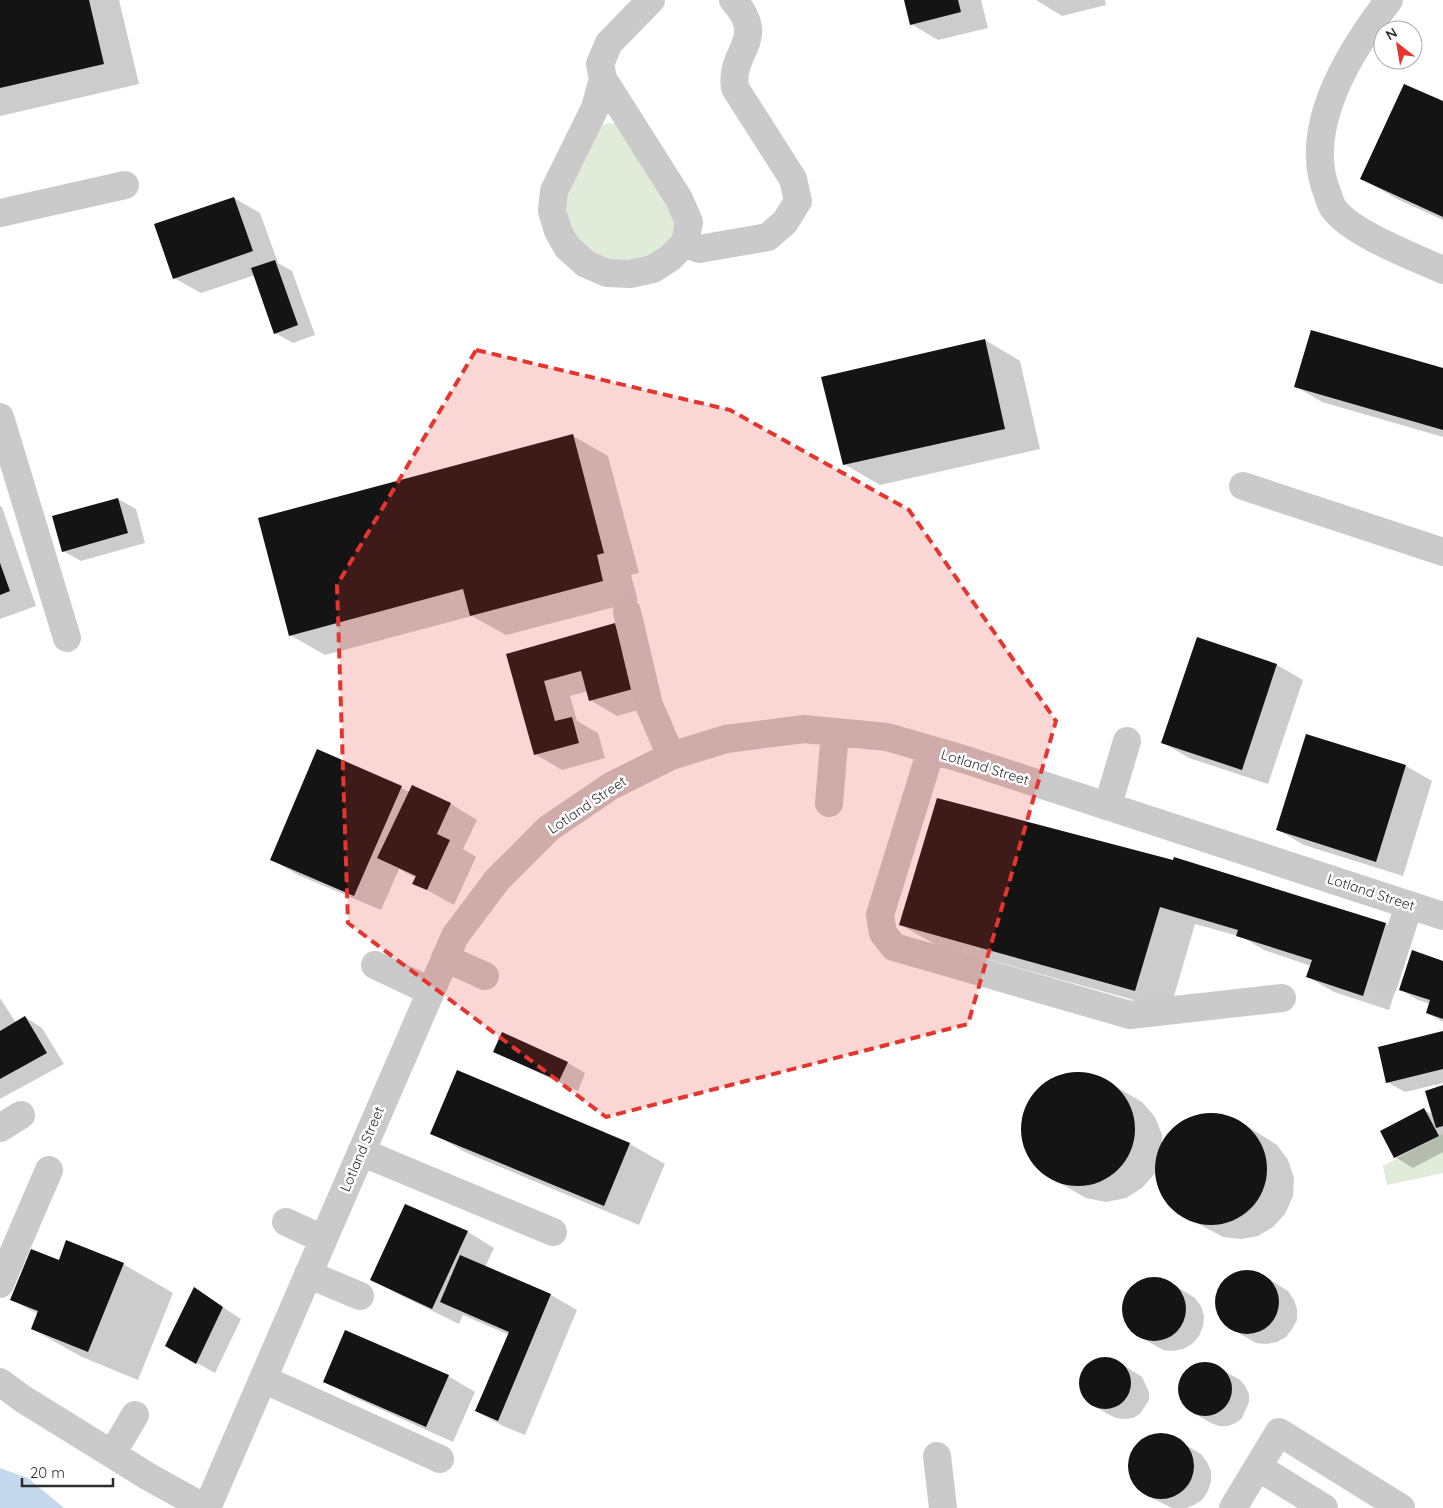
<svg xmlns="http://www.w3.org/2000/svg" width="1443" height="1508" viewBox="0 0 1443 1508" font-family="Quicksand,sans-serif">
	<rect width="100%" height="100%" fill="#fff"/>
	<path fill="#e1ebda" d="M608,123L616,124L671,204L676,231L663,251L637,263L600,261L570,235L563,202L601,125Z
		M1443,1134V1173L1387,1185L1383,1166Z"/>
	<path fill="#c6d8eb" d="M0,1468L28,1478L64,1508H0Z"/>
	<path fill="#0003" d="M0,0H119L139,84L0,116Z
		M905,0H981L988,28L938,40L911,24Z
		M1036,0H1105L1106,5L1062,16Z
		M1443,103V220L1397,199L1362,179Z
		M234,198L260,213L278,263L292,271L315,335L293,343L275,333L255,275L201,293L174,278Z
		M985,340L1020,361L1040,449L880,485L844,464L823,378Z
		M1443,370V437L1322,402L1295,386Z
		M573,436L608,456L639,573L631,575L638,601L506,635L472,616L325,655L290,635Z
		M118,499L136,509L145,543L81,561L63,551Z
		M0,506L2,507L36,606L0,619Z
		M614,624L641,640L659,704L617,716L590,700L588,691L570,696L577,721L598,733L605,758L562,770L535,754L508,654Z
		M1197,638L1277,665L1303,680L1268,784L1189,758L1162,742Z
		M318,751L410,792L412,786L451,804L477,820L463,849L476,857L454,905L414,883L416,878L399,869L381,910L298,875L271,859Z
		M1406,766L1432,781L1403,876L1304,845L1278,830Z
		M1175,858L1386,924L1412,940L1389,1010L1334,992L1308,977L1311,966L1264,950L1242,937L1195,924L1170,1010L936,945L901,925L1173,861Z
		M1443,962V1022L1427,1013L1430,1004L1418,1000L1400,989Z
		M0,998L16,1023L25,1017L42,1028L64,1064L0,1099Z
		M1443,1032V1083L1405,1092L1387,1082Z
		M503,1034L568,1063L585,1073L578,1091L513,1061L495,1051Z
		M458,1072L630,1144L665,1164L639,1225L467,1153L432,1133Z
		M1078,1072L1098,1076L1142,1102L1155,1117L1162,1135V1147L1167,1136L1180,1124L1197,1116L1215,1114L1234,1118L1277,1145L1288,1160L1294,1178L1293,1196L1285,1214L1273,1227L1258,1236L1241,1239L1223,1237L1180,1214L1168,1202L1159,1186L1157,1171L1142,1188L1126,1198L1106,1202L1086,1198L1042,1173L1029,1157L1023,1139V1119L1029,1101L1042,1086L1059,1076Z
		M1443,1087V1152L1413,1168L1395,1157L1424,1110L1434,1115Z
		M406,1205L468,1232L494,1248L485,1267L551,1295L577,1310L525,1435L503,1426L476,1411L509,1335L463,1315L459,1324L398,1294L371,1279Z
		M59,1261L123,1264L173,1293L138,1380L82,1357L32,1329L38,1314L12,1300Z
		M1241,1271H1251L1261,1274L1288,1291L1294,1300L1297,1309V1320L1292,1329L1286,1337L1277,1342L1266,1344L1256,1343L1228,1327L1221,1320L1217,1310L1216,1300L1218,1290L1223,1282L1231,1275Z
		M1148,1278H1158L1168,1281L1195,1298L1201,1306L1204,1316L1203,1326L1199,1336L1192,1344L1183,1349L1173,1351L1163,1350L1135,1334L1128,1327L1123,1317L1122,1307L1125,1297L1130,1288L1138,1282Z
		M195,1289L241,1319L215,1373L167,1346Z
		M1109,1358L1117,1361L1142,1377L1149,1392V1400L1140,1414L1133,1418L1124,1419L1116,1418L1108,1414L1090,1404L1084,1398L1081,1390L1080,1382L1082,1374L1087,1366L1093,1361Z
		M1205,1363L1214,1365L1221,1369L1240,1380L1245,1386L1249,1394V1402L1242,1418L1236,1423L1228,1426H1219L1211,1423L1192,1412L1186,1406L1181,1399L1179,1391L1180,1383L1184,1375L1190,1369L1197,1365Z
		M448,1376L475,1392L453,1442L351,1396L324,1381Z
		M1155,1435H1165L1174,1438L1201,1454L1207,1462L1211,1471V1481L1208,1491L1202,1500L1194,1505L1187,1508H1172L1144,1494L1135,1486L1130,1477L1128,1465L1131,1455L1137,1445L1145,1438Z"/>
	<path fill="#141414" d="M0,0H89L104,64L0,88Z
		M904,0H958L961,12L910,25Z
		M1404,84L1443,101V217L1360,179Z
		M234,197L253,251L173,279L154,224Z
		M275,260L298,325L274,334L251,268Z
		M1311,330L1443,368V430L1294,387Z
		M985,339L1005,429L843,465L821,377Z
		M573,434L604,553L597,555L603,581L470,616L463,589L289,636L258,518Z
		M118,498L128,533L62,552L52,516Z
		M0,563L10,591L0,595Z
		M615,623L633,689L589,701L581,671L544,681L555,721L572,717L579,743L534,755L506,654Z
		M1197,637L1277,664L1242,770L1161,743Z
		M1306,734L1406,765L1376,862L1276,830Z
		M317,749L402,786L354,896L270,860Z
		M412,785L451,803L437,834L450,840L427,890L412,884L416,876L377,858Z
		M937,798L1173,860L1174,857L1386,923L1363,996L1306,977L1312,960L1236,936L1238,930L1160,907L1135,991L899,925Z
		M1412,950L1443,961V1019L1426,1013L1430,1000L1399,990Z
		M25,1016L47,1053L0,1079V1031Z
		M1443,1031V1069L1386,1083L1378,1047Z
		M502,1032L568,1062L559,1081L493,1052Z
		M457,1070L630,1143L604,1206L430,1134Z
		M1021 1129a57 57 0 1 1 114 0a57 57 0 1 1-114 0Z
		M1443,1085V1126L1436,1128L1425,1091Z
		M1424,1108L1439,1136L1394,1158L1380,1131Z
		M1155 1169a56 56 0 1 1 112 0a56 56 0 1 1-112 0Z
		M405,1204L468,1231L432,1309L370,1280Z
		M66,1240L124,1263L88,1352L31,1329L38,1311L10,1300L31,1249L59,1260Z
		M460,1255L551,1294L498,1421L475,1411L509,1332L440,1302Z
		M1215 1302a32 32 0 1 1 64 0a32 32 0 1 1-64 0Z
		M1122 1309a32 32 0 1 1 64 0a32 32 0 1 1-64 0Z
		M194,1287L223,1307L196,1364L165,1346Z
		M345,1330L449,1375L426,1427L323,1382Z
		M1079 1383a26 26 0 1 1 52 0a26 26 0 1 1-52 0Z
		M1178 1389a27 27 0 1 1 54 0a27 27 0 1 1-54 0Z
		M1128 1466a33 33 0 1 1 66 0a33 33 0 1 1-66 0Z"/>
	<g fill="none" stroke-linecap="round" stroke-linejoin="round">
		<path stroke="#cacaca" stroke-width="28" d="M651,0L609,43L600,64L603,79L679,199L689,222L685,243L699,249L768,237L785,222L798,201L793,179L735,88C729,50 769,40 733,0
			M1389,0C1350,51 1300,129 1328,195C1329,199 1331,205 1334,209C1351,233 1414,257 1443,270
			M603,79L595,108L554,191L552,211L558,231L567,247L586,264L607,273L630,274L653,269L670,258L685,243
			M0,213L125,185
			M0,417L67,638
			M1243,486L1443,552
			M627,612L649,705L671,756
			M931,750L880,915L883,933L894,947L1130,1015L1282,998
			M829,803L835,732
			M1108,805L1127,741
			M445,958L485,976
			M375,965L430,991
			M1384,983L1409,905
			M0,1128L21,1115
			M361,1152L553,1232
			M286,1222L323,1239
			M308,1274L360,1296
			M0,1284L49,1170
			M263,1379L440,1459
			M0,1382L23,1399L149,1477L205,1508
			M112,1454L135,1415
			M937,1456L943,1508
			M1258,1467L1324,1508
			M207,1508L455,936L497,880L549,828L611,786L671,756L726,739L804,729L887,737L963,759L1443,916
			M1233,1508L1279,1432L1401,1508"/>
	</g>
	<path fill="#e4362f" fill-opacity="0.2" stroke="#e4362f" stroke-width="4" stroke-dasharray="10 6" stroke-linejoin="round" d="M476,350L730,410L909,510L1056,721L968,1024L606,1117L348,923L337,585Z"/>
	<g text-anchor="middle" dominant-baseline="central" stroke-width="5" stroke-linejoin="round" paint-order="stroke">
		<g font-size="14" fill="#2d2d2d" stroke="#fff">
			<text transform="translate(985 767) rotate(17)">Lotland Street</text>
			<text transform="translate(587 805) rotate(-34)">Lotland Street</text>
			<text transform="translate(1371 892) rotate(18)">Lotland Street</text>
			<text transform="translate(362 1149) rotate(-67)">Lotland Street</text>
		</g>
	</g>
	<g transform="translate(1398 45) rotate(329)"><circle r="24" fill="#ffffff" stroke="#ababab"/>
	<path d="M0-4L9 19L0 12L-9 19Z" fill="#e4362f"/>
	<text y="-8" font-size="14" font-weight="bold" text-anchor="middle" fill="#2d2d2d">N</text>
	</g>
	<path d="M22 1478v8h91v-8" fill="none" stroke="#2d2d2d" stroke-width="2.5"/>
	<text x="30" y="1478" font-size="15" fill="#2d2d2d" stroke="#ffffff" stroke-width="4" paint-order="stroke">20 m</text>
</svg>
